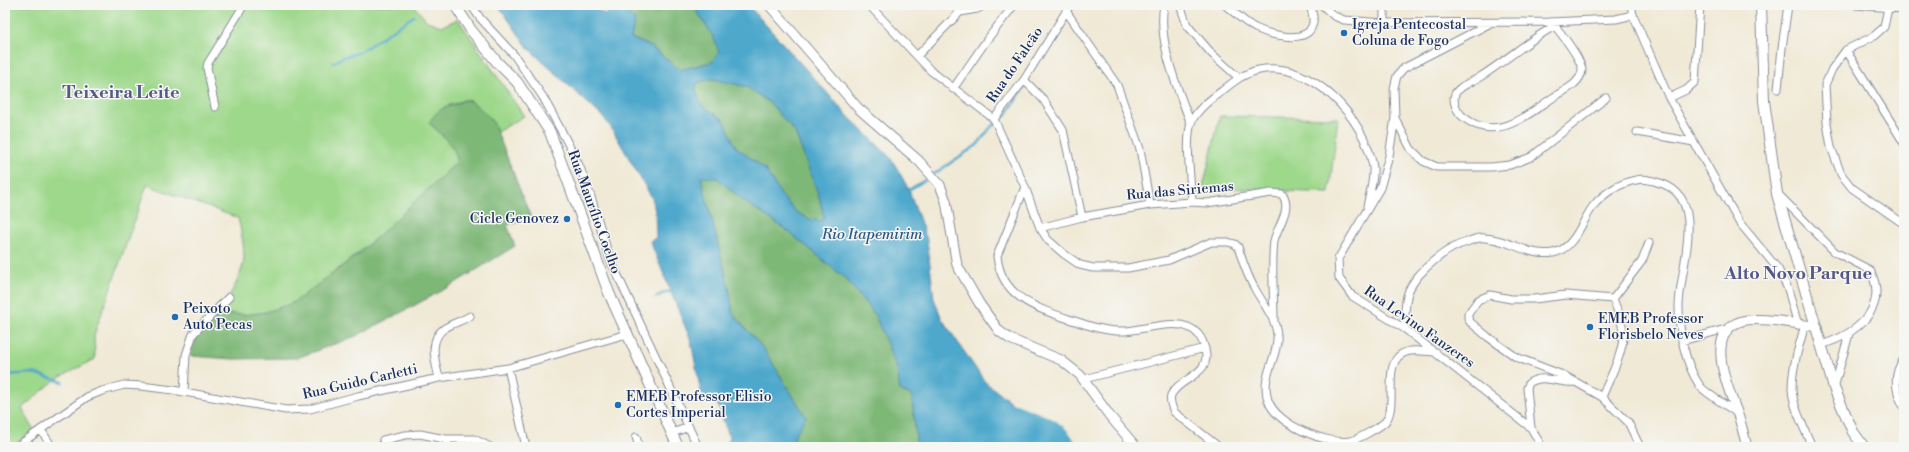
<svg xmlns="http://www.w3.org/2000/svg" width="1909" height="452" viewBox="0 0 1909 452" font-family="'Libre Bodoni',serif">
	<rect width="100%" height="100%" fill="#f6f6f2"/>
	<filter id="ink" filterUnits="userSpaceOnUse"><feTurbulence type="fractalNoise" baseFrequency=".025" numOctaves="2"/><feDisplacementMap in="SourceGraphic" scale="8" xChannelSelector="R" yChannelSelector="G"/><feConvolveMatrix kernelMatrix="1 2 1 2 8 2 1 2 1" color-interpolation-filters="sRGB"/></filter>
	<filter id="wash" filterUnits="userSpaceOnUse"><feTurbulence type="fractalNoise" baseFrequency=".012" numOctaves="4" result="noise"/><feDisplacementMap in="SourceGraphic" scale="16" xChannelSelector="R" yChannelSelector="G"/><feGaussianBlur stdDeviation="0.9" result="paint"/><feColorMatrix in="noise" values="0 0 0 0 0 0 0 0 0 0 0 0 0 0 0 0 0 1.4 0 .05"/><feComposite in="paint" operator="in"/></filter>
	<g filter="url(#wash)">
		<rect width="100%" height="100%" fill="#f0e9d5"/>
		<path fill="#9ed88b" stroke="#5c8474" d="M5,5H413L427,21L442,26L458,19L524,116L497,132L494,124L469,100H464L444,107L439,132C446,141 461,152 456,163C414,203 373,244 326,278C316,286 304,298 292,303C265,315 245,316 217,313C228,301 243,274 244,258C244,244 241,231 238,218L147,185L94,335L95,359L55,380L22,408L34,430L11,447H5Z
			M1220,116L1338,118L1329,193L1203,187Z"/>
		<path fill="#7eb877" stroke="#4c746a" d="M619,5H693L714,38L719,52L712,62L680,70L650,46L631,38Z
			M713,79L747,87L770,103L795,132L819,196L824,218L821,221L809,219L796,212L782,196L764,168L736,147L724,120L701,105L695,87L699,82Z
			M464,100C474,100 488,115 494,124L531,218L507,225L515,246L452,285L404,311L356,336L297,358L233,359L190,356L200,326L217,313L247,315L266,312L293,303L360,253L456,163C461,151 438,131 429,123C441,103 449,109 464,100Z
			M701,177L717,178L740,198L789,232L846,279L875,315L897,368L900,390L912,396L917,447H796L794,436L806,417L763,348L733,314L729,288Z"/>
		<path fill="#4ea8cc" stroke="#346c95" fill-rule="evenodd" d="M498,5H590L606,15L607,13L604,5H619L635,20L631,38L650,46L680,70L712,62L719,52L714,38L693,5H748L849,117L890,157L898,170L909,190L927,240L934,299L942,319L985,382L1068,447H917L912,396L900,390L897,368L875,315L846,279L789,232L740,198L717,178L701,177L729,288L733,314L763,348L806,417L794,436L796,447H727L726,442L730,440L718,405L701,393L691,341L650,241L656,238L655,211L652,198L612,129L604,118L529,49ZM713,79L747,87L770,103L795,132L819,196L824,218L821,221L809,219L796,212L782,196L764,168L736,147L724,120L701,105L695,87L699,82Z"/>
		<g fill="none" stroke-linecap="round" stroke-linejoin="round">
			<path stroke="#4ea8cc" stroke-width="2.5" d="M1069,13L1074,5
				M333,63L343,57L358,53L414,16
				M934,174L977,145L991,127L1006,115L1026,84
				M907,191L930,177
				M656,297L666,292H674
				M5,375L33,373L63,382"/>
			<path stroke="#4ea8cc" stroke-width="14" d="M1015,411C1036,420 1060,424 1070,447"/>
		</g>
	</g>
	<g filter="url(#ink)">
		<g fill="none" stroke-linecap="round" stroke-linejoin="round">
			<defs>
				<path id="minor" d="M471,5L480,18L514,55L543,97L562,132L579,165L591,197L610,259L698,447
					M869,5L931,71L994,119L1025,187L1040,228L1048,240L1064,254L1080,265L1093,268H1128L1169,260L1211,242H1228L1235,244L1238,247C1243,262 1247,276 1255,289C1263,304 1276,318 1277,335C1279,357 1260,376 1268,400C1276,425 1327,445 1351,441C1358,439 1380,427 1385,422C1398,407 1384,372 1398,357C1408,347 1423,352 1436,352
					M954,5L960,12
					M1164,5C1157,42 1178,89 1191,124
					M1180,5L1187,25L1212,54L1239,78
					M1225,5C1235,13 1244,22 1255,28C1268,34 1306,45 1312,26C1315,20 1312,12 1310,5
					M1322,5L1334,16L1344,20L1384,23L1549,22L1616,19L1633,15
					M1384,5V23
					M1631,5L1633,15L1669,98L1739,222L1778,269L1788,289L1798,325
					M1856,5L1904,9
					M1888,8L1884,27L1874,36L1846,50L1832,69L1825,85L1827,123L1831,147L1841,174L1852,188L1904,224
					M1066,11L1117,85L1140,149L1150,205
					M1552,22C1559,31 1583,60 1582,71C1580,84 1563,91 1554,97C1525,116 1495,144 1462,116C1457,111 1452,102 1455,94C1459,86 1472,82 1480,77C1506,61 1528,40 1555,26
					M1489,24L1404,68L1397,76L1394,88L1395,118L1389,156L1380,188L1338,259L1339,278L1352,296L1405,329L1531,428L1542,447
					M1846,50L1904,143
					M917,56L960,12L977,9L985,5
					M1024,80L1043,99L1063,130L1082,217
					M953,89L986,41L1014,5
					M1778,89L1782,48L1788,5
					M1669,98L1686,90L1695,82L1700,5
					M215,107L207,68L208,63L244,5
					M1395,118L1411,149L1423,161L1437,167H1491L1510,165L1531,157L1606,98
					M994,119L1024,80L1070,5
					M1637,132L1694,142
					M1025,187L997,256C1001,298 1038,309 1072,320C1089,326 1107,332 1125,331C1145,330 1182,315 1198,334C1202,339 1204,344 1205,350C1212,375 1180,377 1171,395C1169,401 1172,407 1174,412L1219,447
					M1778,194L1835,252L1870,270C1890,309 1856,334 1821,345
					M1192,202C1191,181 1185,143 1191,123C1196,110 1211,99 1222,91C1233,82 1244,73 1259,70C1311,60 1365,118 1373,167C1374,179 1370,194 1367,206
					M1040,228L1082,217L1150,205L1192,202L1207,203L1271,193L1282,194C1293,209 1277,226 1274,241C1271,267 1274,294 1274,321
					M1613,299L1566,295L1534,299H1511L1490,295L1478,300L1468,314V318L1470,322L1488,337L1516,357L1565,376L1602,397L1628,422L1640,447
					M1613,299L1642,261L1649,243
					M1805,325C1799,346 1792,367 1792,389C1793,408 1805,429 1812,447
					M1405,329C1405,316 1404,302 1409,290C1418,271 1447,247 1467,242C1472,240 1479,237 1485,238C1509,239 1529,257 1553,253C1575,249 1582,220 1594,205C1604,193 1620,183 1636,180C1645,178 1654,181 1663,184C1708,200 1679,270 1679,307C1679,333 1685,364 1700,386C1705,393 1729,407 1737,413
					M1682,341L1729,328
					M1904,359C1892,375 1895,391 1904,407
					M508,368L526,447
					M439,378C435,361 428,339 445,328C453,323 462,321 470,316
					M1084,379L1205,348
					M1834,388L1849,334
					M184,392L186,355L193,334L229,297
					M1602,397C1609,379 1625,351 1623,331C1622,320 1617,309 1613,299
					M1531,428L1527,388L1529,383C1544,373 1559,384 1575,382
					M41,430L52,447
					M672,433L689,427
					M636,437L639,447
					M445,439L449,447
					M383,440L405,435L420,434L445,439H474L490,447
					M5,447H12
					M16,447L87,397L102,391L124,385L141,386L173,390L286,410L310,409L358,396L439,378L508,368L627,334"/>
				<path id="tertiary" d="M769,5L858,108L919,161L940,185L946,201L957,265L979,303L999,331L1010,339L1061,360L1080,375L1109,415L1136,447
					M1747,447C1744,435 1741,423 1737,412C1728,388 1703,332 1742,321C1759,316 1799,324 1817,327"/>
				<path id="secondary" d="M455,5L471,30L497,62L517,82L550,132L609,293L678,447
					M1761,5L1764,101L1777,194L1834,388L1853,432L1864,447"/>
			</defs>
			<use href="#minor" stroke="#868c9a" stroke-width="9"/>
			<use href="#tertiary" stroke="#868c9a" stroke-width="11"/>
			<use href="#secondary" stroke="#868c9a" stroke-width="12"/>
			<use href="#minor" stroke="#fff" stroke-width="7"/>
			<use href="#tertiary" stroke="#fff" stroke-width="9"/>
			<use href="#secondary" stroke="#fff" stroke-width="10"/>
		</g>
	</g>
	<g fill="#1f6fb2" stroke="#f6f6f2" stroke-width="1.5">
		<circle cx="1344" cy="33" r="4"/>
		<circle cx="567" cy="219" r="4"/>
		<circle cx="175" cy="317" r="4"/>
		<circle cx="1590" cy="327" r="4"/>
		<circle cx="618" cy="405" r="4"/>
	</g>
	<g text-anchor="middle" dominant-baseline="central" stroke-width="3" stroke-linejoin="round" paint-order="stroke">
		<g font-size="14" fill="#1b2f5e" stroke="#f6f6f2" text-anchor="start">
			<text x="1352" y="25">Igreja Pentecostal<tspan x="1352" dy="16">Coluna de Fogo</tspan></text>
			<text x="559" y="219" text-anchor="end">Cicle Genovez</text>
			<text x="183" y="309">Peixoto<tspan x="183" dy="16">Auto Pecas</tspan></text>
			<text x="1598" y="319">EMEB Professor<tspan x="1598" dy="16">Florisbelo Neves</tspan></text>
			<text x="626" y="397">EMEB Professor Elisio<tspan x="626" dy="16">Cortes Imperial</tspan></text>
		</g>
		<g font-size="14" fill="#1b2f5e" stroke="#f6f6f2">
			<text transform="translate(1015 65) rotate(-56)">Rua do Falcão</text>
			<text transform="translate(1180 191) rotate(-5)">Rua das Siriemas</text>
			<text transform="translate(594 212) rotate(70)">Rua Maurílio Coelho</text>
			<text transform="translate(1419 327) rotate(35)">Rua Levino Fanzeres</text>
			<text transform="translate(360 382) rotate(-13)">Rua Guido Carletti</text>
		</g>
		<g font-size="15" font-style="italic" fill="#2d5984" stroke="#f6f6f2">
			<text x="872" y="234">Rio Itapemirim</text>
		</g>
		<g font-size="18" font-weight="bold" fill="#555989" stroke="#f6f6f2">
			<text x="121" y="92">Teixeira Leite</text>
			<text x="1798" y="273">Alto Novo Parque</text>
		</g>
	</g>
	<rect width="1909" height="452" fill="none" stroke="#f6f6f2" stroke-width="20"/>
</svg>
